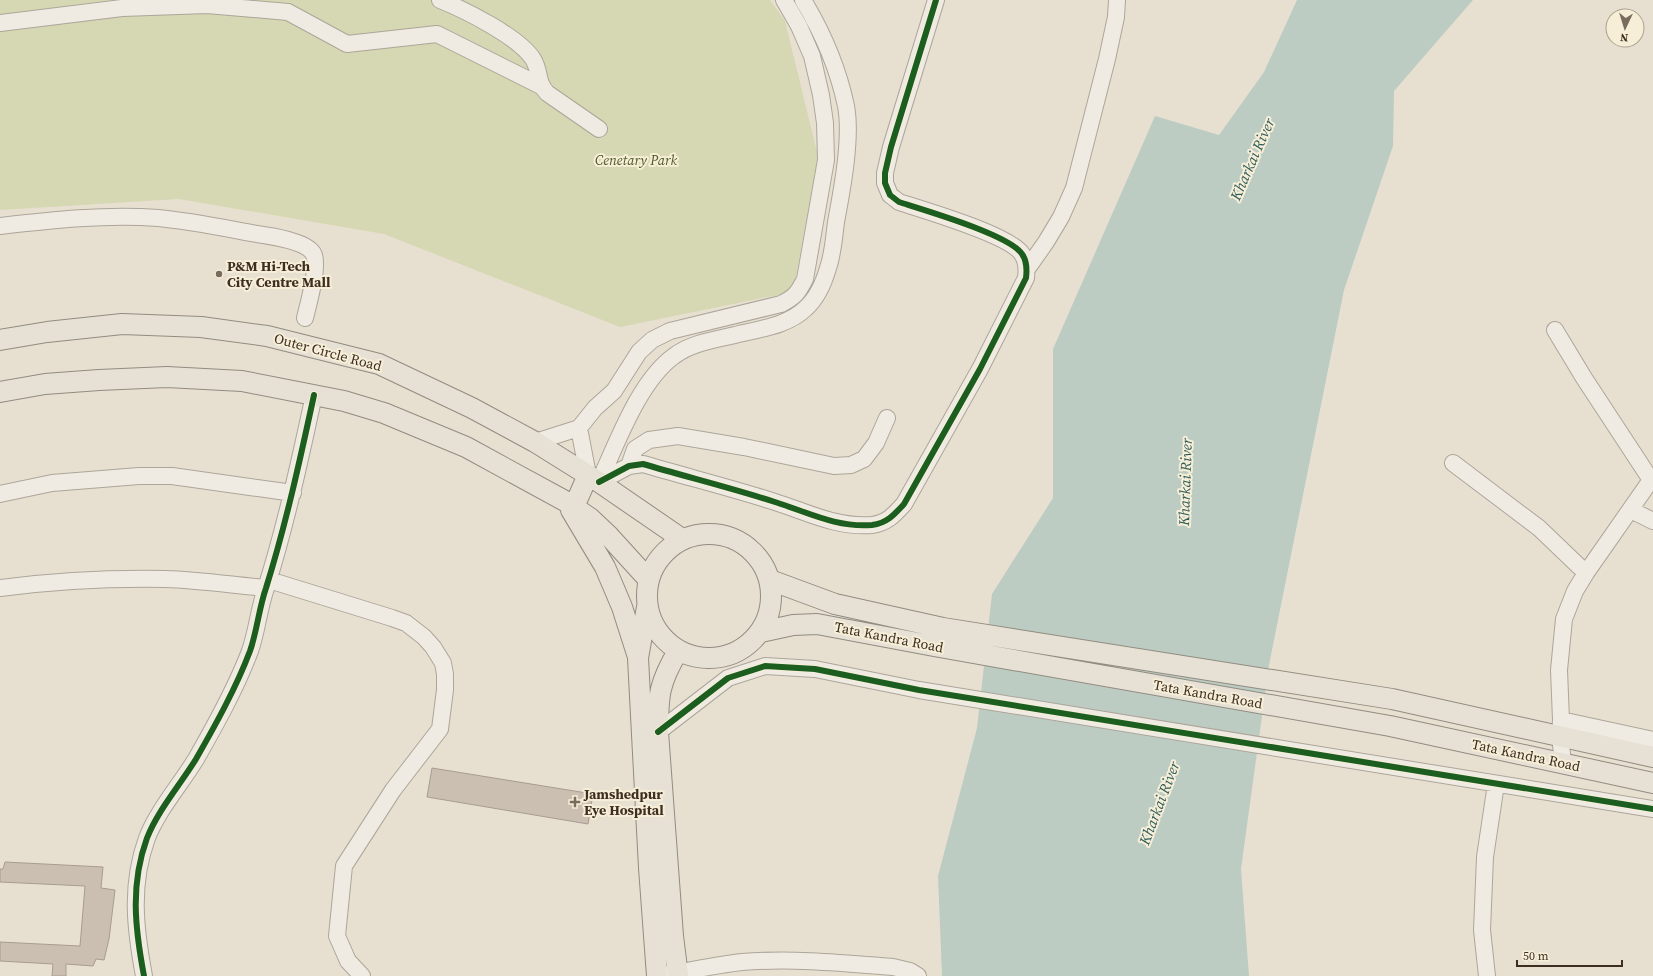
<svg xmlns="http://www.w3.org/2000/svg" width="1653" height="976" viewBox="0 0 1653 976" font-family="'Source Serif 4',serif">
	<rect width="100%" height="100%" fill="#e7e0d1"/>
	<path fill="#d6d7b3" d="M0,0H770L785,21L818,156L793,292L620,327L384,234L179,199L0,210Z"/>
	<path fill="#bcccc2" d="M1297,0H1473L1394,91L1393,146L1344,290L1269,665L1241,869L1249,976H942L938,876L977,728L992,594L1053,498V349L1155,116L1219,135L1264,72Z"/>
	<path fill="#cbbfb2" stroke="#a89c90" d="M432,768L593,794L588,824L427,797Z
		M5,862L103,867L101,888L115,890L109,939L104,960L96,959L93,966L66,964V976H52L53,964L0,961V942L80,946L85,886L0,882V869H3Z"/>
	<g fill="none" stroke-linecap="round" stroke-linejoin="round">
		<defs>
			<path id="minor" d="M440,0C465,10 519,37 533,59C541,72 536,81 547,93L599,129
				M0,23L122,8L207,5L288,12L347,44L437,34L541,86
				M0,226C51,220 107,214 158,218C191,221 224,228 257,234C271,236 305,241 313,253C320,264 308,305 305,318
				M1027,269L1046,242L1061,217L1074,188L1107,59L1116,17L1117,0
				M1555,330L1584,378L1651,480
				M579,428L588,475
				M535,442L579,428L595,408L614,391L639,352L652,340L670,331L781,304C795,297 798,293 805,279L826,160L825,123L821,95L812,56L799,26L784,0
				M1453,463L1539,528L1586,573
				M629,466L635,449L649,440L678,436L744,447L834,466L851,465L864,459L876,443L887,418
				M599,482L629,466L643,464C687,477 732,488 775,502C807,512 837,528 872,525C887,523 894,515 904,504L980,369L1026,278C1027,270 1027,261 1022,254C1010,235 924,210 899,202L890,195L885,183V173L891,147L936,0
				M599,482C617,443 639,381 674,356C691,343 714,340 735,335C759,329 788,326 806,308C817,298 824,282 828,268C833,254 834,237 836,222C842,190 852,138 846,106C838,68 823,33 803,0
				M0,494L52,483L139,476H172L293,493
				M1631,510L1653,521
				M269,580L392,618L406,623L424,637L433,647L443,663L445,674V690L440,729L393,790L344,866L337,936L348,961L362,976
				M0,588C55,581 110,578 165,579C199,580 232,585 266,588
				M1561,720L1653,740
				M658,732L728,678L765,666L815,669L919,690L1653,809
				M1563,763L1560,736L1561,720L1559,670L1564,619L1575,591L1586,573L1653,477
				M144,976C135,928 130,885 147,838C158,810 180,785 196,759C216,724 236,688 250,651C257,631 259,608 266,588C286,524 300,460 314,395
				M658,976C686,972 713,965 742,962C793,958 843,963 893,967L910,971L918,976
				M1487,976L1482,930L1485,857L1496,784"/>
			<path id="major" d="M0,340L47,332L122,324L201,327L267,336L379,364L472,408L535,442L599,482L682,539
				M0,392L45,384L99,380L167,377L242,381L344,401L384,413L466,447L565,501L590,518L608,535L648,579
				M574,507L588,475
				M571,510L605,567L622,607L637,654
				M647 596a62 62 0 1 1 124 0a62 62 0 1 1-124 0Z
				M770,580L835,604L943,628L1392,699L1653,757
				M647,607L638,658L649,868L657,976
				M761,632L793,625L817,624L934,646L1390,726L1653,783
				M678,976L673,936L658,732C658,695 659,683 678,651"/>
		</defs>
		<use href="#minor" stroke="#ada599" stroke-width="18"/>
		<use href="#major" stroke="#928b80" stroke-width="22"/>
		<use href="#minor" stroke="#efebe3" stroke-width="16"/>
		<use href="#major" stroke="#e6e1d4" stroke-width="20"/>
		<defs>
			<path id="cycleway" d="M599,482L629,466L643,464C687,477 732,488 775,502C807,512 837,528 872,525C887,523 894,515 904,504L980,369L1026,278C1027,270 1027,261 1022,254C1010,235 924,210 899,202L890,195L885,183V173L891,147L936,0
				M658,732L728,678L765,666L815,669L919,690L1653,809
				M144,976C135,928 130,885 147,838C158,810 180,785 196,759C216,724 236,688 250,651C257,631 259,608 266,588C286,524 300,460 314,395"/>
		</defs>
		<use href="#cycleway" stroke="#f7eed8" stroke-width="8"/>
		<use href="#cycleway" stroke="#1b5e20" stroke-width="6"/>
	</g>
	<g fill="#786c5e" stroke="#f7eed8" stroke-width="1.5">
		<circle cx="219" cy="274" r="4"/>
		<path d="M573 796h4v4h4v4h-4v4h-4v-4h-4v-4h4z"/>
	</g>
	<g text-anchor="middle" dominant-baseline="central" stroke-width="4" stroke-linejoin="round" paint-order="stroke">
		<g font-size="14" font-style="italic" fill="#4d5a26" stroke="#f7eed8">
			<text x="636" y="160">Cenetary Park</text>
		</g>
		<g font-size="14" font-weight="bold" fill="#3d2e20" stroke="#f7eed8" text-anchor="start">
			<text x="227" y="266">P&amp;M Hi-Tech<tspan x="227" dy="16">City Centre Mall</tspan></text>
			<text x="584" y="794">Jamshedpur<tspan x="584" dy="16">Eye Hospital</tspan></text>
		</g>
		<g font-size="14" fill="#3d2e20" stroke="#f7eed8">
			<text transform="translate(328 352) rotate(15)">Outer Circle Road</text>
			<text transform="translate(889 637) rotate(11)">Tata Kandra Road</text>
			<text transform="translate(1208 694) rotate(10)">Tata Kandra Road</text>
			<text transform="translate(1526 755) rotate(12)">Tata Kandra Road</text>
		</g>
		<g font-size="15" font-style="italic" fill="#2f5d5a" stroke="#f7eed8">
			<text transform="translate(1252 159) rotate(-66)">Kharkai River</text>
			<text transform="translate(1185 482) rotate(-88)">Kharkai River</text>
			<text transform="translate(1159 803) rotate(-69)">Kharkai River</text>
		</g>
	</g>
	<g transform="translate(1625 28) rotate(184)"><circle r="19" fill="#f7eed8" stroke="#ada18e"/>
	<path d="M0-3L7 15L0 10L-7 15Z" fill="#786c5e"/>
	<text y="-6" font-size="11" font-weight="bold" text-anchor="middle" fill="#3d2e20">N</text>
	</g>
	<path d="M1517 960v6h105v-6" fill="none" stroke="#3d2e20" stroke-width="2"/>
	<text x="1523" y="960" font-size="12" fill="#3d2e20" stroke="#f7eed8" stroke-width="3" paint-order="stroke">50 m</text>
</svg>
